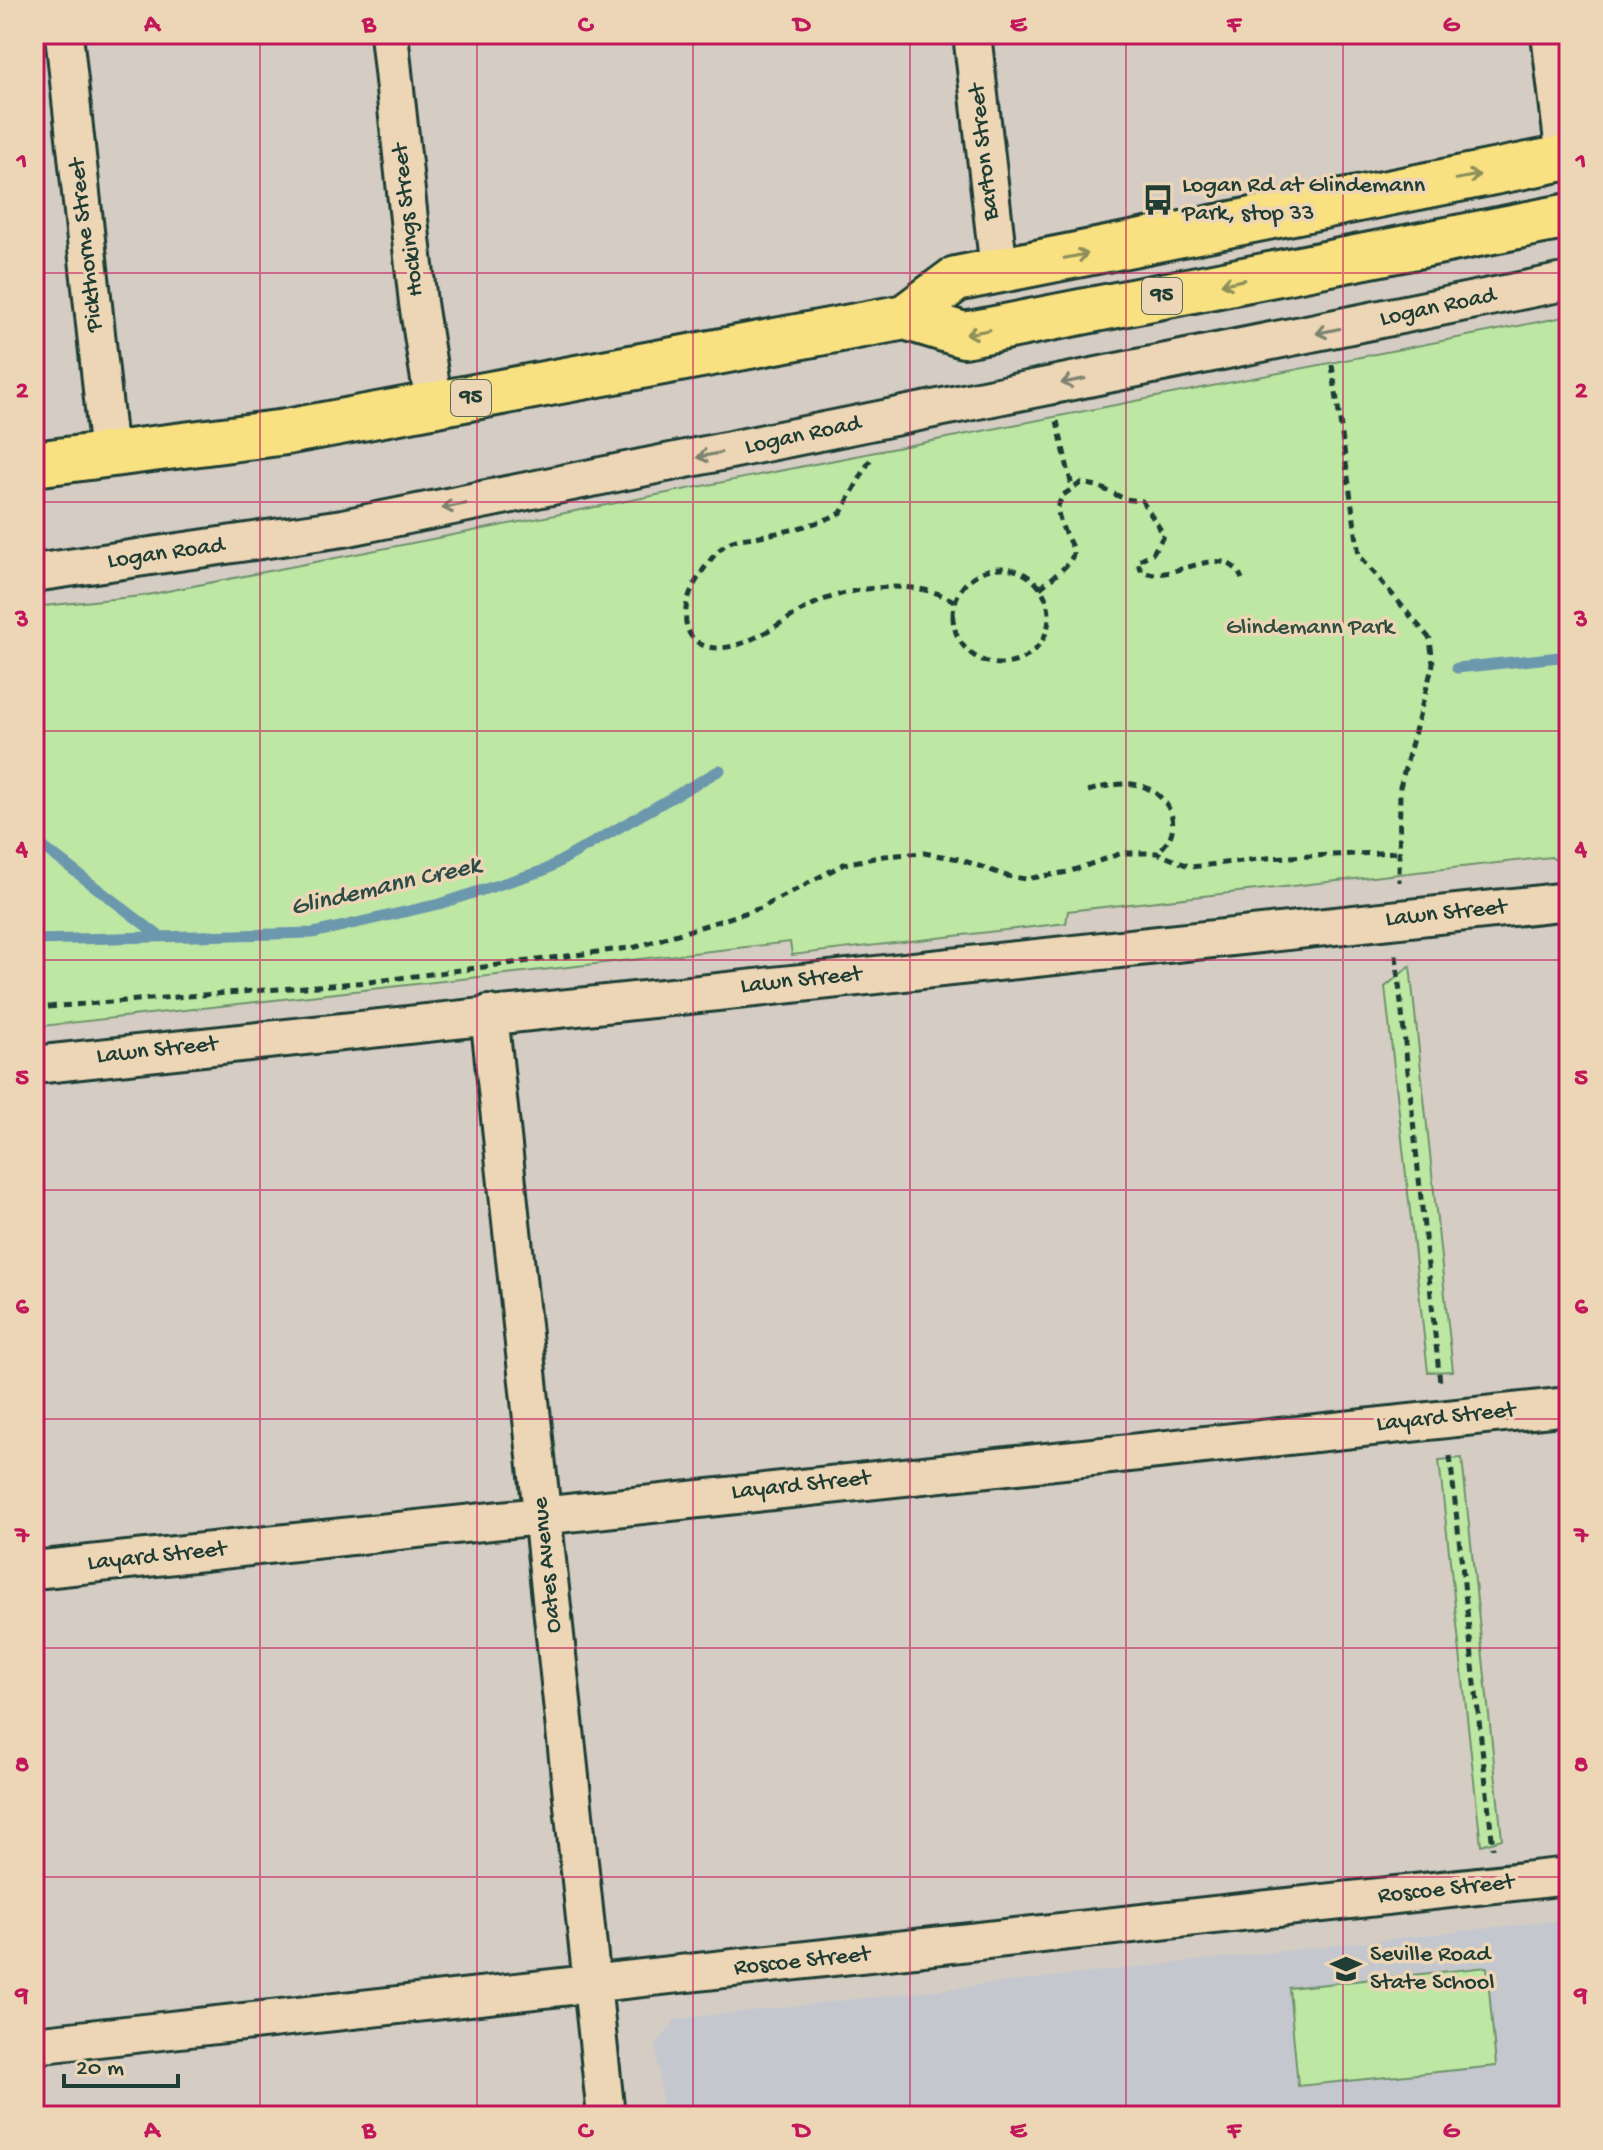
<svg xmlns="http://www.w3.org/2000/svg" width="1603" height="2150" viewBox="0 0 1603 2150" font-family="'Gochi Hand',sans-serif">
	<rect width="100%" height="100%" fill="#d5cdc4"/>
	<filter id="ink" filterUnits="userSpaceOnUse"><feTurbulence type="fractalNoise" baseFrequency=".0125" numOctaves="2"/><feDisplacementMap in="SourceGraphic" scale="16" xChannelSelector="R" yChannelSelector="G"/><feConvolveMatrix kernelMatrix="1 2 1 2 8 2 1 2 1" color-interpolation-filters="sRGB"/></filter>
	<g filter="url(#ink)">
		<path fill="#c5c7ce" d="M34,244L45,362L34,376Z
			M1569,1919V2116H663L656,2045L676,2019Z"/>
		<path fill="#bee7a3" stroke="#6e926c" stroke-width="2" d="M1569,316V863L1562,864L1551,857L1068,911L1066,923L792,955L790,942L34,1027V607L142,596Z
			M1410,966L1453,1371L1428,1372L1385,987Z
			M1462,1458L1502,1839L1481,1845L1439,1460Z
			M1487,1967L1496,2066L1298,2086L1289,1988Z"/>
		<g fill="none" stroke-linecap="round" stroke-linejoin="round">
			<path stroke="#6c98ad" stroke-width="11" d="M1457,668L1569,656
				M34,840L158,935
				M34,940L313,933L439,904L545,870L720,770"/>
			<defs>
				<path id="minor" d="M64,34L109,455
					M389,34L418,303L434,405
					M972,34L999,270
					M1550,34L1565,158
					M34,573L343,528L1569,281
					M489,1014L606,2116
					M34,1065L1569,901
					M34,1570L1569,1406
					M34,2045L1569,1876"/>
				<path id="major" d="M905,317L964,335L1569,216
					M34,464L286,432L905,317L956,279L1569,157"/>
			</defs>
			<use href="#minor" stroke="#1f3d34" stroke-width="42"/>
			<use href="#major" stroke="#1f3d34" stroke-width="50"/>
			<path stroke="#1f3d34" stroke-width="5" stroke-dasharray="8 6" stroke-linecap="butt" d="M1332,365L1359,555L1430,639L1433,664L1400,787L1399,882
				M1057,421L1072,487
				M870,460L841,513C818,524 786,532 760,536C751,538 738,538 730,542C717,548 702,571 695,583C675,619 686,657 733,646C763,638 787,617 814,604C852,586 919,578 955,602
				M953 616a48 48 0 1 1 96 0a48 48 0 1 1-96 0Z
				M1040,588C1095,544 1067,559 1057,508L1063,495L1081,483L1097,486L1125,499L1142,501L1164,535L1153,553L1137,561L1142,572C1172,584 1225,538 1242,579
				M1088,791C1102,787 1117,783 1132,784C1168,788 1189,829 1157,852
				M1396,955L1440,1383
				M34,1008L369,982L636,947L761,908L844,864L884,856L924,853L959,859L1007,876L1026,879L1068,872L1122,853H1157L1191,867L1267,858L1399,852
				M1450,1456L1493,1848"/>
			<use href="#minor" stroke="#ecd6b5" stroke-width="36"/>
			<use href="#major" stroke="#f9e181" stroke-width="44"/>
		</g>
		<defs><path id="oneway-shaft" d="M-6 0H5M1.5-3L5.5 0L1.5 3" fill="none" stroke-width="1.6" stroke-linecap="round" stroke-linejoin="round" transform="scale(2)"/></defs>
		<g stroke="#8c8f5a">
			<use href="#oneway-shaft" transform="translate(1468 177) rotate(-11)"/>
			<use href="#oneway-shaft" transform="translate(1076 256) rotate(-11)"/>
			<use href="#oneway-shaft" transform="translate(1233 282) rotate(169)"/>
			<use href="#oneway-shaft" transform="translate(978 332) rotate(169)"/>
		</g>
		<g stroke="#7b826e">
			<use href="#oneway-shaft" transform="translate(1328 331) rotate(168)"/>
			<use href="#oneway-shaft" transform="translate(1073 381) rotate(169)"/>
			<use href="#oneway-shaft" transform="translate(709 455) rotate(169)"/>
			<use href="#oneway-shaft" transform="translate(454 506) rotate(169)"/>
		</g>
	</g>
	<path fill="none" stroke="#c2185b" stroke-width="2" stroke-opacity="0.55" d="M260,34V2116M477,34V2116M693,34V2116M910,34V2116M1126,34V2116M1343,34V2116M34,273H1569M34,502H1569M34,731H1569M34,960H1569M34,1190H1569M34,1419H1569M34,1648H1569M34,1877H1569"/>
	<defs>
		<symbol id="bus-bare" viewBox="-9 -9 18 18"><path d="M-5-6H5V4H4V6H2V4H-2V6H-4V4H-5ZM-3.5-4V0h7V-4ZM-3.5 1.2v1.5H-2V1.2ZM2 1.2v1.5H3.5V1.2Z" fill="#1f3d34" stroke="#ecd6b5" stroke-width="2.5" paint-order="stroke"/></symbol>
		<symbol id="school-bare" viewBox="-9 -9 18 18"><path d="M0-5L7-2L0 1L-7-2ZM-4 1L0 2.5L4 1V4Q0 6-4 4Z" fill="#1f3d34" stroke="#ecd6b5" stroke-width="2.5" paint-order="stroke"/></symbol>
	</defs>
	<g fill-rule="evenodd">
		<use href="#bus-bare" x="1136" y="178" width="44" height="44"/>
		<use href="#school-bare" x="1324" y="1947" width="44" height="44"/>
	</g>
	<g text-anchor="middle" dominant-baseline="central" stroke-width="7" stroke-linejoin="round" paint-order="stroke">
		<g fill="#ecd6b5" stroke="#5c6b5b" stroke-width="2">
			<rect x="1142" y="278" width="40" height="36" rx="6"/>
			<rect x="451" y="380" width="40" height="36" rx="6"/>
		</g>
		<g font-size="22" font-weight="bold" fill="#1f3d34">
			<text x="1162" y="296">95</text>
			<text x="471" y="398">95</text>
		</g>
		<g font-size="24" fill="#1f3d34" stroke="#ecd6b5">
			<text transform="translate(985 152) rotate(-96)">Barton Street</text>
			<text transform="translate(409 220) rotate(-96)">Hockings Street</text>
			<text transform="translate(87 245) rotate(-96)">Pickthorne Street</text>
			<text transform="translate(1438 308) rotate(-12)">Logan Road</text>
			<text transform="translate(803 436) rotate(-12)">Logan Road</text>
			<text transform="translate(166 554) rotate(-8)">Logan Road</text>
			<text transform="translate(1446 914) rotate(-6)">Lawn Street</text>
			<text transform="translate(801 981) rotate(-6)">Lawn Street</text>
			<text transform="translate(157 1051) rotate(-6)">Lawn Street</text>
			<text transform="translate(1446 1418) rotate(-6)">Layard Street</text>
			<text transform="translate(801 1486) rotate(-6)">Layard Street</text>
			<text transform="translate(157 1557) rotate(-6)">Layard Street</text>
			<text transform="translate(548 1565) rotate(-96)">Oates Avenue</text>
			<text transform="translate(1446 1890) rotate(-6)">Roscoe Street</text>
			<text transform="translate(802 1962) rotate(-6)">Roscoe Street</text>
		</g>
		<g font-size="24" fill="#1f3d34" stroke="#ecd6b5" text-anchor="start">
			<text x="1182" y="186">Logan Rd at Glindemann<tspan x="1182" dy="28">Park, stop 33</tspan></text>
			<text x="1370" y="1955">Seville Road<tspan x="1370" dy="28">State School</tspan></text>
		</g>
		<g font-size="24" fill="#2f4e3f" stroke="#ecd6b5">
			<text x="1310" y="628">Glindemann Park</text>
		</g>
		<g font-size="26" font-style="italic" fill="#2c4c48" stroke="#ecd6b5">
			<text transform="translate(386 888) rotate(-13)">Glindemann Creek</text>
		</g>
	</g>
	<rect width="1603" height="2150" fill="none" stroke="#ecd6b5" stroke-width="88"/>
	<path d="M64 2074v12h114v-12" fill="none" stroke="#1f3d34" stroke-width="4"/>
	<text x="76" y="2074" font-size="24" fill="#1f3d34" stroke="#ecd6b5" stroke-width="6" paint-order="stroke">20 m</text>
	<rect x="44" y="44" width="1515" height="2062" fill="none" stroke="#c2185b" stroke-width="3"/>
	<g font-size="26" text-anchor="middle" font-weight="bold" fill="#c2185b">
		<text x="152" y="31">A</text>
		<text x="369" y="31">B</text>
		<text x="585" y="31">C</text>
		<text x="802" y="31">D</text>
		<text x="1018" y="31">E</text>
		<text x="1234" y="31">F</text>
		<text x="1451" y="31">G</text>
		<text x="22" y="168">1</text>
		<text x="1581" y="168">1</text>
		<text x="22" y="397">2</text>
		<text x="1581" y="397">2</text>
		<text x="22" y="626">3</text>
		<text x="1581" y="626">3</text>
		<text x="22" y="855">4</text>
		<text x="1581" y="855">4</text>
		<text x="22" y="1084">5</text>
		<text x="1581" y="1084">5</text>
		<text x="22" y="1313">6</text>
		<text x="1581" y="1313">6</text>
		<text x="22" y="1542">7</text>
		<text x="1581" y="1542">7</text>
		<text x="22" y="1771">8</text>
		<text x="1581" y="1771">8</text>
		<text x="22" y="2001">9</text>
		<text x="1581" y="2001">9</text>
		<text x="152" y="2137">A</text>
		<text x="369" y="2137">B</text>
		<text x="585" y="2137">C</text>
		<text x="802" y="2137">D</text>
		<text x="1018" y="2137">E</text>
		<text x="1234" y="2137">F</text>
		<text x="1451" y="2137">G</text>
	</g>
</svg>
